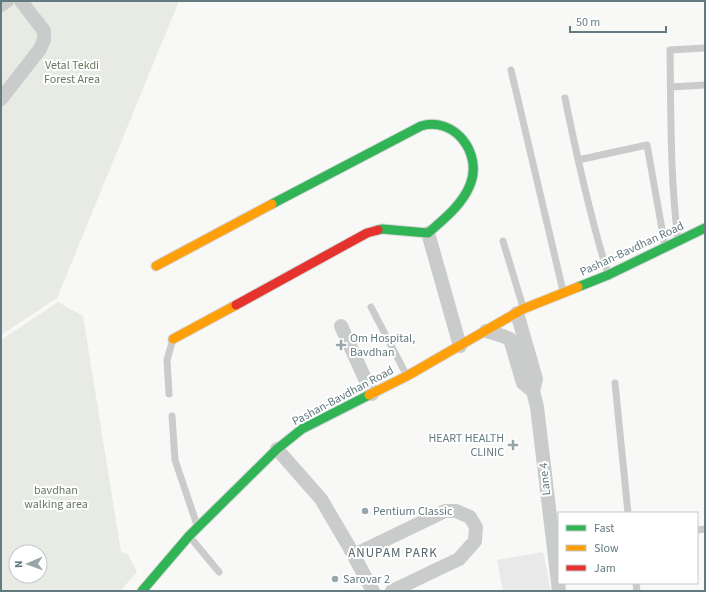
<svg xmlns="http://www.w3.org/2000/svg" width="706" height="592" viewBox="0 0 706 592" font-family="'Source Sans 3',sans-serif">
	<rect width="100%" height="100%" fill="#f8f8f7"/>
	<path fill="#e8e9e8" d="M543,552L551,591H503L497,560Z"/>
	<path fill="#e8eae4" fill-rule="evenodd" d="M1,1H179L57,298L1,335Z
		M58,302L83,316L121,552L128,554L137,572L120,591H1V340ZM16,552H40V576H16Z"/>
	<g fill="none" stroke-linecap="round" stroke-linejoin="round">
		<defs>
			<path id="fast" d="M272,204L421,126C455,116 483,154 470,185C462,205 444,219 428,233L382,229L378,230
				M578,287L608,275L705,228
				M142,591L189,536L277,449L302,429L369,395"/>
			<path id="slow" d="M156,266L272,204
				M173,339L236,305
				M369,395L407,376L523,309L578,287"/>
			<path id="jam" d="M236,305L367,233L378,230"/>
		</defs>
		<use href="#fast" stroke="#d3d5d5" stroke-width="11"/>
		<use href="#slow" stroke="#d3d5d5" stroke-width="11"/>
		<use href="#jam" stroke="#d3d5d5" stroke-width="11"/>
		<path stroke="#cacccc" stroke-width="7" d="M511,70L563,291
			M671,87L705,85
			M565,98C577,157 590,217 608,274
			M578,160L647,145L665,246
			M678,240C670,177 671,113 670,50L705,48
			M503,241L523,307
			M371,307L407,376
			M615,383L628,513
			M169,394L167,360L173,339
			M172,416L175,460L197,525
			M697,530L705,529
			M190,537L219,572
			M636,583L637,591"/>
		<path stroke="#cacccc" stroke-width="14" d="M1,5L7,1
			M1,99L40,49L44,40V31L21,1
			M428,233L460,346
			M517,313L536,379L533,391L537,407L559,591
			M341,326L372,394
			M486,331L503,336L510,339L523,383L533,391
			M277,449L321,499L348,545L373,591
			M354,555L445,511H456L470,517L476,527L475,541L459,559L392,591"/>
		<use href="#fast" stroke="#30b455" stroke-width="9"/>
		<use href="#slow" stroke="#ff9f0a" stroke-width="9"/>
		<use href="#jam" stroke="#e5322d" stroke-width="9"/>
	</g>
	<g fill="#97a6aa" stroke="#fff" stroke-width="1.5">
		<path d="M339 339h4v4h4v4h-4v4h-4v-4h-4v-4h4z"/>
		<path d="M511 439h4v4h4v4h-4v4h-4v-4h-4v-4h4z"/>
		<circle cx="365" cy="511" r="4"/>
		<circle cx="335" cy="579" r="4"/>
	</g>
	<g text-anchor="middle" dominant-baseline="central" stroke-width="4" stroke-linejoin="round" paint-order="stroke">
		<g font-size="12" fill="#6a7962" stroke="#fff">
			<text x="72" y="65">Vetal Tekdi<tspan x="72" dy="14">Forest Area</tspan></text>
			<text x="56" y="490">bavdhan<tspan x="56" dy="14">walking area</tspan></text>
		</g>
		<g font-size="12" fill="#637a81" stroke="#fff">
			<text transform="translate(632 249) rotate(-25)">Pashan-Bavdhan Road</text>
			<text transform="translate(343 396) rotate(-28)">Pashan-Bavdhan Road</text>
			<text transform="translate(545 479) rotate(-96)">Lane 4</text>
		</g>
		<g font-size="12" fill="#637a81" stroke="#fff" text-anchor="start">
			<text x="350" y="338">Om Hospital,<tspan x="350" dy="14">Bavdhan</tspan></text>
			<text x="504" y="438" text-anchor="end">HEART HEALTH<tspan x="504" dy="14">CLINIC</tspan></text>
			<text x="373" y="511">Pentium Classic</text>
			<text x="343" y="579">Sarovar 2</text>
		</g>
		<g font-size="13" letter-spacing="1" fill="#55666c" stroke="#fff">
			<text x="393" y="553">ANUPAM PARK</text>
		</g>
	</g>
	<rect width="706" height="592" fill="none" stroke="#637a81" stroke-width="4"/>
	<rect x="558" y="512" width="140" height="72" fill="#ffffff" stroke="#c1cacd"/>
	<rect x="566" y="525" width="20" height="6" fill="#30b455" stroke="#c1cacd"/>
	<text x="594" y="532" font-size="12" fill="#637a81">Fast</text>
	<rect x="566" y="545" width="20" height="6" fill="#ff9f0a" stroke="#c1cacd"/>
	<text x="594" y="552" font-size="12" fill="#637a81">Slow</text>
	<rect x="566" y="565" width="20" height="6" fill="#e5322d" stroke="#c1cacd"/>
	<text x="594" y="572" font-size="12" fill="#637a81">Jam</text>
	<g transform="translate(28 564) rotate(268)"><circle r="19" fill="#ffffff" stroke="#c1cacd"/>
	<path d="M0-3L7 15L0 10L-7 15Z" fill="#97a6aa"/>
	<text y="-6" font-size="11" font-weight="bold" text-anchor="middle" fill="#637a81">N</text>
	</g>
	<path d="M570 26v6h96v-6" fill="none" stroke="#637a81" stroke-width="2"/>
	<text x="576" y="26" font-size="12" fill="#637a81" stroke="#ffffff" stroke-width="3" paint-order="stroke">50 m</text>
</svg>
